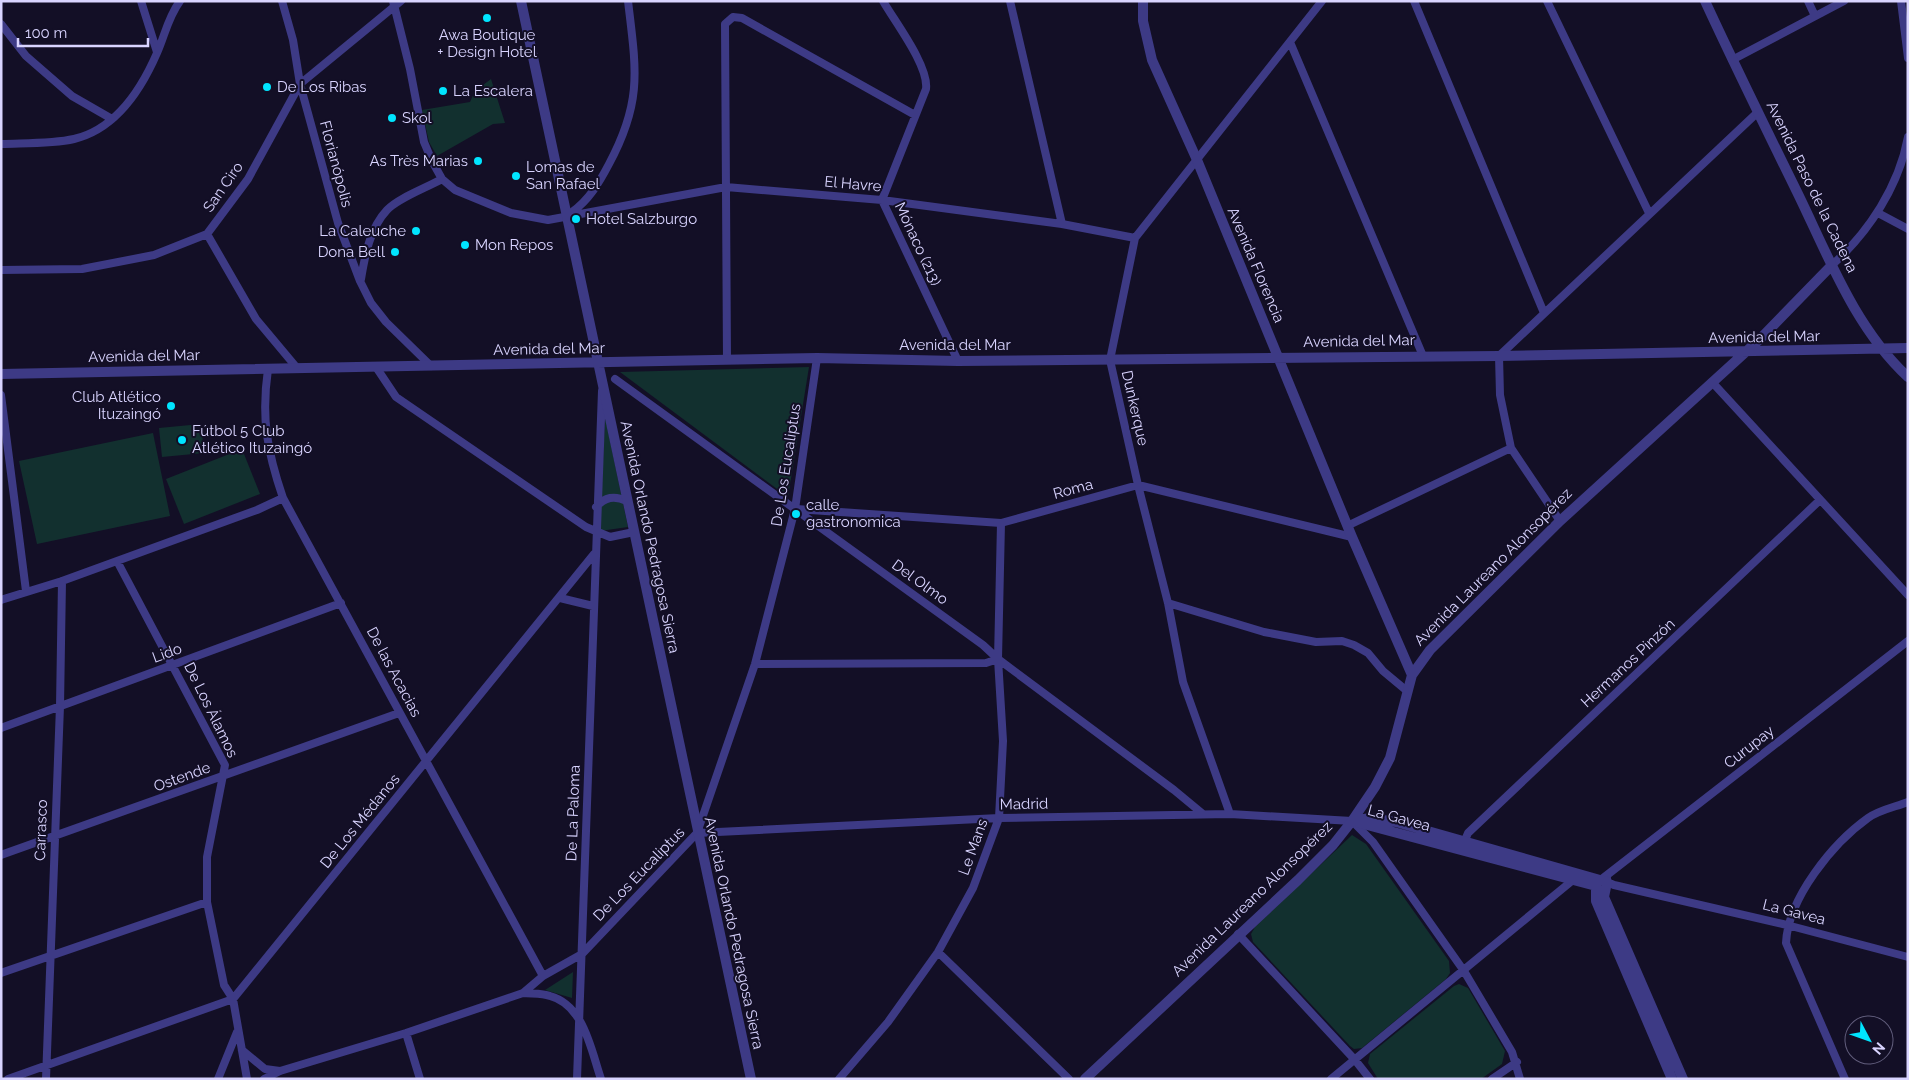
<svg xmlns="http://www.w3.org/2000/svg" width="1909" height="1080" viewBox="0 0 1909 1080" font-family="Raleway,sans-serif">
	<rect width="100%" height="100%" fill="#130f26"/>
	<path fill="#12302f" d="M491,79L505,123L493,124L437,156L429,142L422,110L470,102L475,91Z
		M809,367L788,497L620,372Z
		M605,417L628,527L600,531Z
		M201,424L204,453L162,457L159,428Z
		M153,433L170,516L37,544L19,461Z
		M242,449L260,494L184,524L166,479Z
		M1352,835L1366,844L1449,961L1450,973L1446,979L1362,1048L1354,1049L1350,1046L1253,942L1251,934L1255,927Z
		M573,972L572,998L545,990Z
		M1459,984L1468,988L1505,1051L1502,1064L1481,1079H1378L1368,1063L1370,1054L1454,986Z"/>
	<g fill="none" stroke-linecap="round" stroke-linejoin="round">
		<path stroke="#3d3a85" stroke-width="8" d="M141,1L157,52
			M282,1L293,40L300,84L338,223L360,281L371,303L386,322L431,366
			M393,1L410,69L424,142L432,161L442,179L455,190L511,213L548,220L726,187L882,200L1062,224L1135,238
			M883,1C895,22 929,66 926,89L882,200L958,361
			M1010,1L1062,224
			M1414,1L1544,313
			M1547,1L1649,213
			M1808,1L1815,16
			M1901,1L1908,58
			M1,24L26,56L72,96L112,119
			M1290,42L1423,356
			M1732,60L1844,1
			M1,144C24,143 52,144 74,139C116,129 141,90 157,53C165,35 168,17 180,1
			M572,212C589,200 599,183 609,164C643,101 636,69 628,1
			M1878,213L1908,229
			M207,234L256,319L297,368
			M1832,265C1869,232 1899,186 1908,137
			M1,270L82,269L154,255L207,234L248,179L300,84L401,1
			M361,279C365,255 370,228 387,210C398,198 426,188 442,179
			M727,360L725,24L733,17L742,18L915,115
			M376,367L396,397L586,527L610,537L634,532
			M268,369C261,418 267,451 283,498L543,976
			M615,379L983,645L998,659L1174,790L1203,814
			M1712,382L1908,595
			M1,395L26,591
			M596,507C605,497 614,495 627,501
			M796,509L1001,523L1138,485L1352,537
			M1560,521L1511,448L1500,395L1499,356L1758,112
			M1347,526L1511,448
			M560,598L593,606
			M1,600L62,581L257,510L283,498
			M1168,603L1264,632L1316,642L1342,641L1354,645L1368,653L1383,671L1407,691
			M755,664L986,663L998,659
			M1,728L341,603
			M1230,814L1183,682L1168,603L1138,485L1110,360L1135,238L1322,1
			M697,833L999,818L1230,814L1352,821L1373,842L1464,971L1512,1052L1520,1079
			M1463,845L1468,833L1820,500
			M1,855L399,713
			M1607,878V882L1614,885L1787,925L1908,957
			M1598,882L1908,641
			M1238,934L1355,1060L1370,1079
			M938,952L1069,1079
			M1,973L207,902
			M523,993C531,994 542,993 550,996C584,1005 591,1050 601,1079
			M406,1033L420,1079
			M242,1050L265,1069L280,1071
			M8,1079L233,999L224,985L207,902V857L225,765L117,561
			M46,1079L60,706L62,581
			M218,1079L237,1032
			M247,1079L233,999L594,554
			M264,1079L280,1071L406,1033L523,993L543,976L582,954L697,833L755,664L795,509L817,358
			M577,1079L602,391
			M839,1079L888,1022L938,952L973,888L999,818L1003,741L998,659L1001,523
			M1331,1079L1573,880L1574,877
			M1492,1079L1517,1062
			M1845,1079L1786,943C1788,898 1833,843 1868,818C1879,810 1895,807 1908,802"/>
		<path stroke="#3d3a85" stroke-width="10" d="M521,1L751,1079
			M1143,1V21L1152,60L1197,160L1352,537L1412,675
			M1705,1C1735,66 1767,131 1799,196C1829,258 1856,329 1908,377
			M1,374L817,358L958,361L1499,356L1908,348
			M1352,821L1370,818L1396,822L1607,882L1604,897L1683,1079
			M1356,822L1596,886V901L1672,1079
			M1085,1079L1298,880L1333,845L1352,821L1375,787L1390,758L1412,675L1430,650L1560,521L1761,338L1832,265"/>
	</g>
	<g fill="#00e5ff" stroke="#130f26" stroke-width="2">
		<circle cx="487" cy="18" r="5"/>
		<circle cx="267" cy="87" r="5"/>
		<circle cx="443" cy="91" r="5"/>
		<circle cx="392" cy="118" r="5"/>
		<circle cx="478" cy="161" r="5"/>
		<circle cx="516" cy="176" r="5"/>
		<circle cx="576" cy="219" r="5"/>
		<circle cx="416" cy="231" r="5"/>
		<circle cx="465" cy="245" r="5"/>
		<circle cx="395" cy="252" r="5"/>
		<circle cx="171" cy="406" r="5"/>
		<circle cx="182" cy="440" r="5"/>
		<circle cx="796" cy="514" r="5"/>
	</g>
	<g text-anchor="middle" dominant-baseline="central" stroke-width="4" stroke-linejoin="round" paint-order="stroke">
		<g font-size="15" fill="#d9d4ff" stroke="#130f26" text-anchor="start">
			<text x="487" y="35" text-anchor="middle">Awa Boutique<tspan x="487" dy="17">+ Design Hotel</tspan></text>
			<text x="277" y="87">De Los Ribas</text>
			<text x="453" y="91">La Escalera</text>
			<text x="402" y="118">Skol</text>
			<text x="468" y="161" text-anchor="end">As Très Marias</text>
			<text x="526" y="167">Lomas de<tspan x="526" dy="17">San Rafael</tspan></text>
			<text x="586" y="219">Hotel Salzburgo</text>
			<text x="406" y="231" text-anchor="end">La Caleuche</text>
			<text x="475" y="245">Mon Repos</text>
			<text x="385" y="252" text-anchor="end">Dona Bell</text>
			<text x="161" y="397" text-anchor="end">Club Atlético<tspan x="161" dy="17">Ituzaingó</tspan></text>
			<text x="192" y="431">Fútbol 5 Club<tspan x="192" dy="17">Atlético Ituzaingó</tspan></text>
			<text x="806" y="505">calle<tspan x="806" dy="17">gastronomica</tspan></text>
		</g>
		<g font-size="15" fill="#d9d4ff" stroke="#130f26">
			<text transform="translate(336 164) rotate(75)">Florianópolis</text>
			<text transform="translate(853 184) rotate(5)">El Havre</text>
			<text transform="translate(223 187) rotate(-55)">San Ciro</text>
			<text transform="translate(1812 187) rotate(64)">Avenida Paso de la Cadena</text>
			<text transform="translate(918 244) rotate(65)">Mónaco (213)</text>
			<text transform="translate(1256 265) rotate(67)">Avenida Florencia</text>
			<text transform="translate(1764 337) rotate(-1)">Avenida del Mar</text>
			<text transform="translate(1359 341) rotate(-1)">Avenida del Mar</text>
			<text x="955" y="345">Avenida del Mar</text>
			<text transform="translate(549 349) rotate(-1)">Avenida del Mar</text>
			<text transform="translate(144 356) rotate(-1)">Avenida del Mar</text>
			<text transform="translate(1135 408) rotate(77)">Dunkerque</text>
			<text transform="translate(786 465) rotate(-81)">De Los Eucaliptus</text>
			<text transform="translate(1073 489) rotate(-15)">Roma</text>
			<text transform="translate(650 537) rotate(78)">Avenida Orlando Pedragosa Sierra</text>
			<text transform="translate(1493 567) rotate(-45)">Avenida Laureano Alonsopérez</text>
			<text transform="translate(920 582) rotate(36)">Del Olmo</text>
			<text transform="translate(167 653) rotate(-20)">Lido</text>
			<text transform="translate(1628 663) rotate(-43)">Hermanos Pinzón</text>
			<text transform="translate(394 672) rotate(62)">De las Acacias</text>
			<text transform="translate(211 710) rotate(64)">De Los Álamos</text>
			<text transform="translate(1749 747) rotate(-38)">Curupay</text>
			<text transform="translate(182 777) rotate(-20)">Ostende</text>
			<text transform="translate(1024 804) rotate(-1)">Madrid</text>
			<text transform="translate(573 813) rotate(-88)">De La Paloma</text>
			<text transform="translate(1399 818) rotate(15)">La Gavea</text>
			<text transform="translate(360 821) rotate(-51)">De Los Médanos</text>
			<text transform="translate(41 830) rotate(-88)">Carrasco</text>
			<text transform="translate(973 847) rotate(-70)">Le Mans</text>
			<text transform="translate(639 874) rotate(-46)">De Los Eucaliptus</text>
			<text transform="translate(1252 899) rotate(-44)">Avenida Laureano Alonsopérez</text>
			<text transform="translate(1794 912) rotate(14)">La Gavea</text>
			<text transform="translate(734 933) rotate(78)">Avenida Orlando Pedragosa Sierra</text>
		</g>
	</g>
	<rect width="1909" height="1080" fill="none" stroke="#d9d4ff" stroke-width="5"/>
	<g transform="translate(1869 1040) rotate(131)"><circle r="24" fill="#130f26" stroke="#625e7d"/>
	<path d="M0-4L9 19L0 12L-9 19Z" fill="#00e5ff"/>
	<text y="-8" font-size="14" font-weight="bold" text-anchor="middle" fill="#d9d4ff">N</text>
	</g>
	<path d="M18 38v8h130v-8" fill="none" stroke="#d9d4ff" stroke-width="2.5"/>
	<text x="25" y="38" font-size="15" fill="#d9d4ff" stroke="#130f26" stroke-width="4" paint-order="stroke">100 m</text>
</svg>
